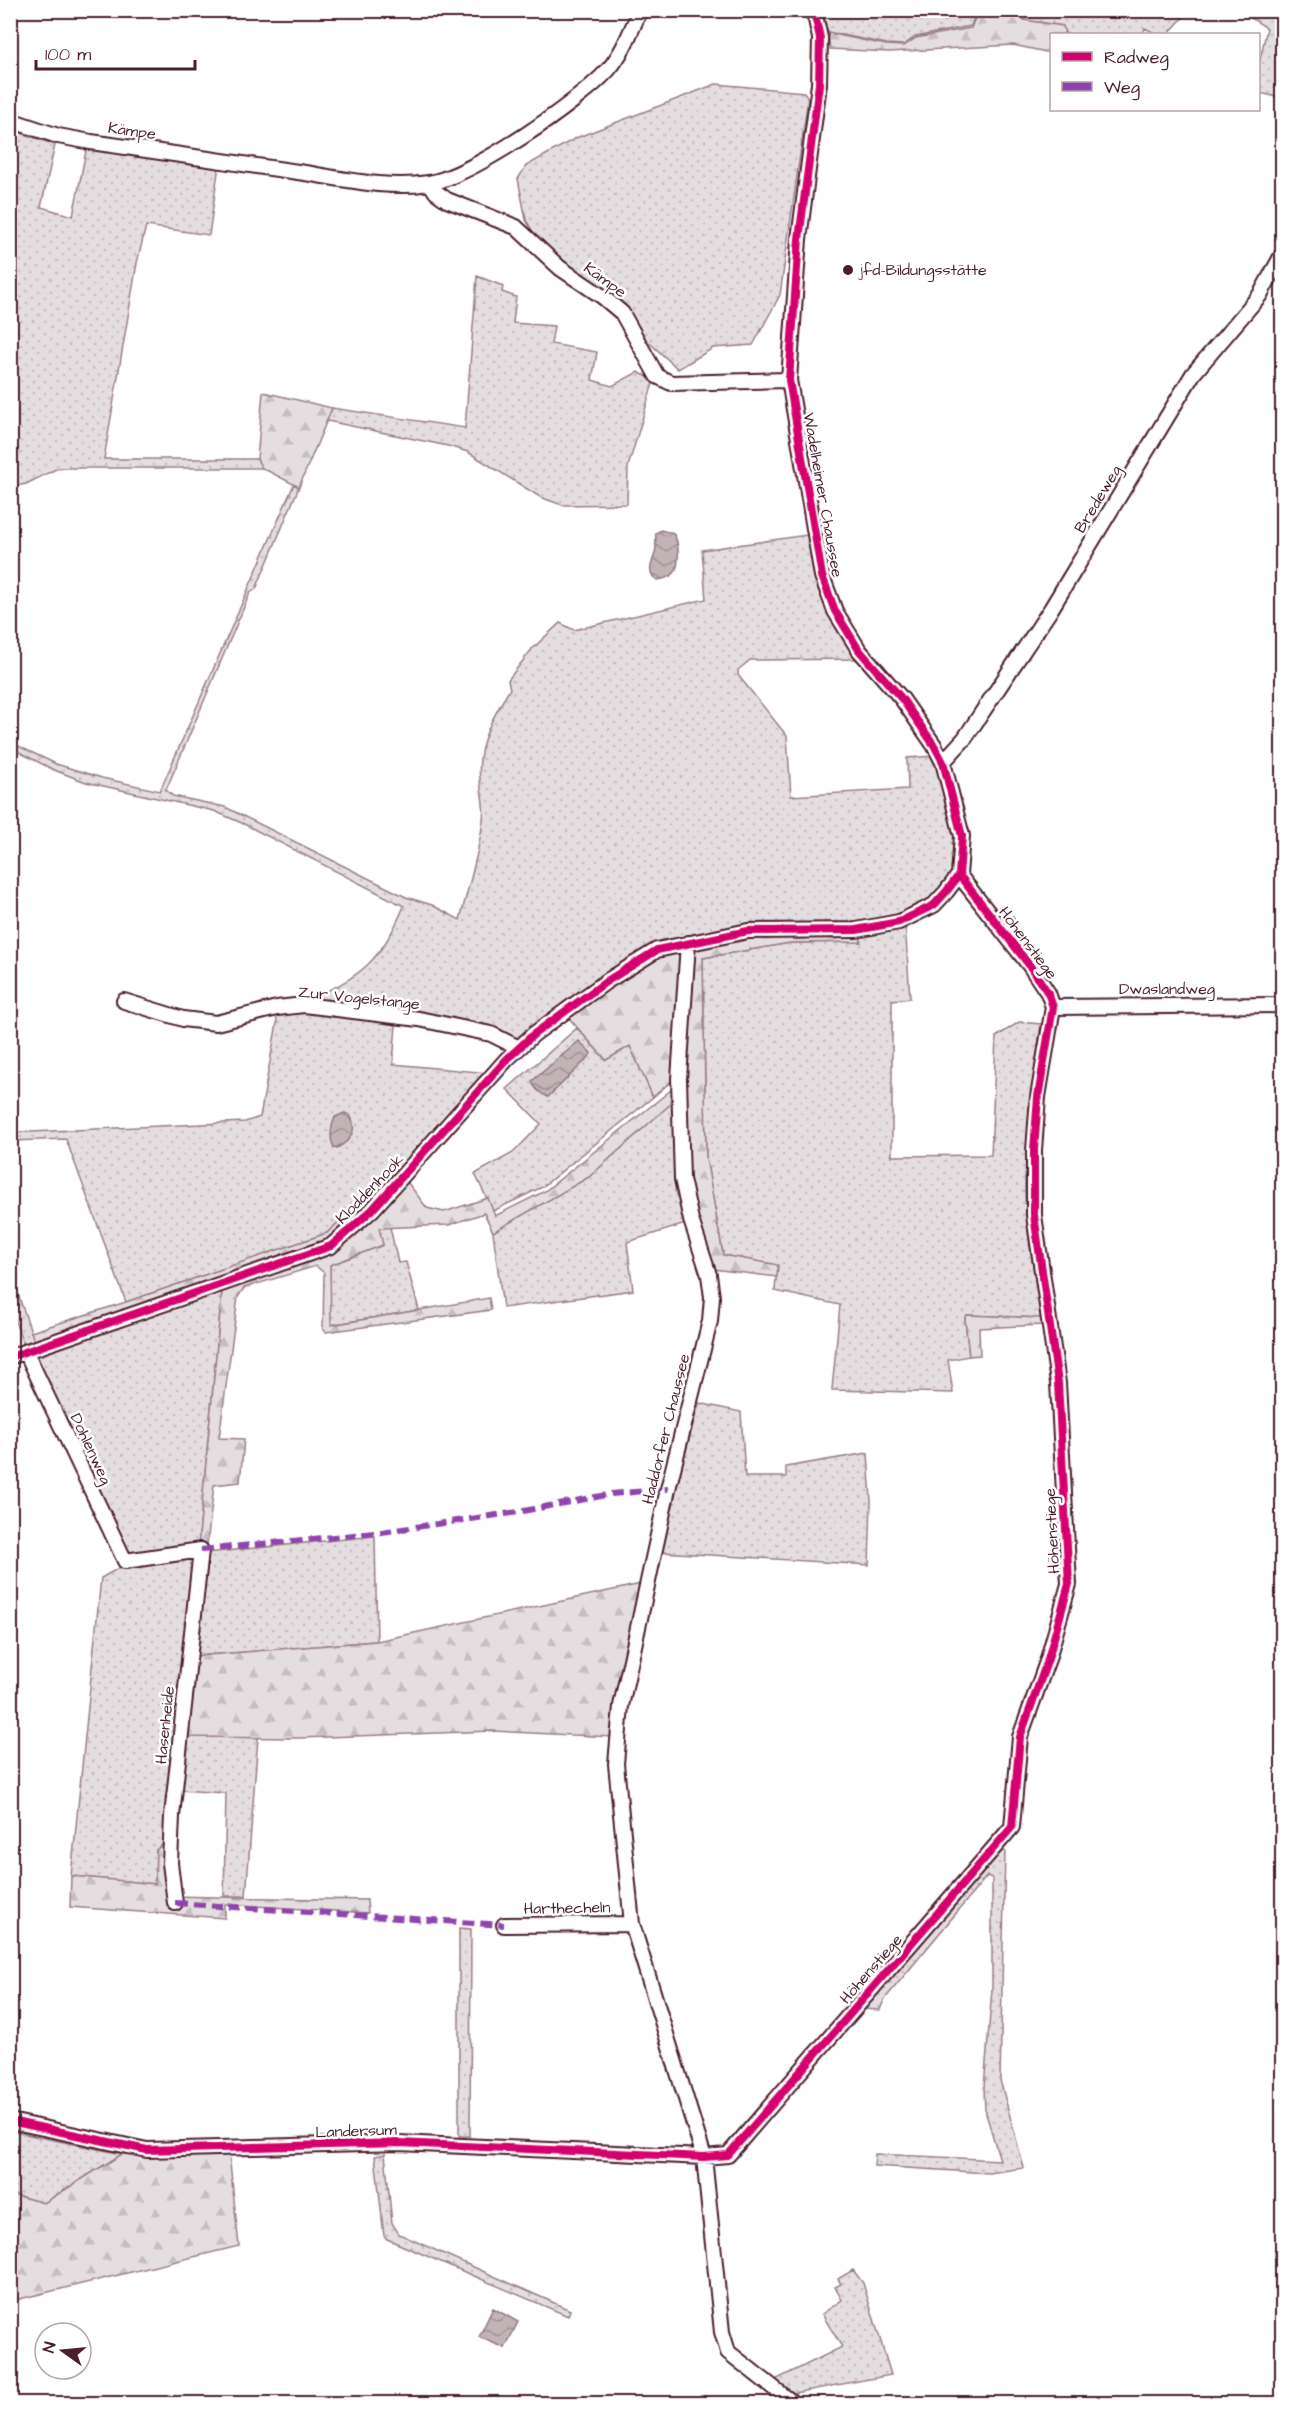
<svg xmlns="http://www.w3.org/2000/svg" width="1293" height="2414" viewBox="0 0 1293 2414" font-family="'Architects Daughter',sans-serif">
	<defs>
		<pattern id="grass-dots" width="8" height="8" patternUnits="userSpaceOnUse" patternTransform="scale(1.5)"><rect width="8" height="8" fill="#e5dee0"/><path d="M2 2h.1M6 6h.1" fill="none" stroke="#c6bec0" stroke-width="1.8" stroke-linecap="round"/></pattern>
		<pattern id="forest-firs" width="22" height="20" patternUnits="userSpaceOnUse" patternTransform="scale(1.5)"><rect width="22" height="20" fill="#e5dee0"/><path d="M5 1l3.5 6h-7zM16 11l3.5 6h-7z" fill="#c6bec0"/></pattern>
		<pattern id="water-waves" width="16" height="10" patternUnits="userSpaceOnUse" patternTransform="scale(1.5)"><rect width="16" height="10" fill="#c1b3b6"/><path d="M0 5q4-4 8 0t8 0" fill="none" stroke="#9f9194"/></pattern>
	</defs>
	<rect width="100%" height="100%" fill="#fff"/>
	<filter id="ink" filterUnits="userSpaceOnUse"><feTurbulence type="fractalNoise" baseFrequency=".0167" numOctaves="2"/><feDisplacementMap in="SourceGraphic" scale="12" xChannelSelector="R" yChannelSelector="G"/><feConvolveMatrix kernelMatrix="1 2 1 2 8 2 1 2 1" color-interpolation-filters="sRGB"/></filter>
	<g filter="url(#ink)">
		<path fill="url(#grass-dots)" stroke="#987e86" stroke-width="1.5" d="M822,11V10L976,11L971,26L915,37L904,45L887,44L828,32Z
			M1024,11H1189L1168,34H1157L1145,28L1143,34H1065L1063,26L1024,20Z
			M1240,11H1282V98L1259,93V64L1267,28Z
			M716,84L804,92L808,98L780,295L753,345L713,348L678,369L537,239L526,220L518,179L526,166L576,138Z
			M13,130L55,145L41,207L73,216L87,146L219,165L209,235L146,226L137,263L104,459H257L262,468H58L26,484L11,487V132Z
			M477,276L503,286L502,292L516,297L513,323L554,326L551,344L597,352L592,380L612,386L638,372L654,380L628,467L627,504L562,505L540,497L468,452L448,446L327,421L332,408L465,428Z
			M294,484L299,487L256,589L250,593L166,790L173,796L225,807L406,897L432,905L460,920C468,887 479,854 483,820C485,805 481,794 480,779C476,745 493,716 510,689L508,680L532,649L560,623L574,630L706,599L702,550L807,535L861,659L750,660L738,670V675L787,736L791,796L908,789L907,758L935,756L957,833L955,873L932,902L896,918L858,925L687,939L518,1044L305,1000C359,980 382,960 404,906L244,824L214,811L86,782L54,770L11,748L10,742L56,764L102,778L160,791Z
			M905,923L910,998L892,1000V1156L991,1155L996,1037L1019,1022L1041,1024C1034,1077 1026,1131 1025,1185C1025,1229 1035,1274 1041,1318L967,1315L965,1319L969,1356L948,1360L953,1393L832,1390L840,1305L775,1291L777,1265L723,1255L706,1158L703,958L790,943L861,942L860,933Z
			M305,1010L396,1025L393,1064L490,1073L399,1171L396,1167L327,1233L126,1302L66,1139L11,1141L10,1133L245,1122L260,1117L277,1023L276,1012Z
			M577,1028L606,1060L630,1046L653,1097L542,1187L493,1211L475,1174L513,1153L541,1124L507,1089Z
			M676,1099L686,1224L627,1242L633,1290L503,1308L493,1232L589,1177Z
			M390,1227L398,1263L406,1262L419,1310L330,1325V1265L383,1245L378,1228Z
			M11,1274L34,1340L23,1343L11,1310Z
			M222,1290L198,1547L126,1556L30,1354Z
			M699,1403L741,1412L745,1477H786V1467L868,1453L871,1501L869,1565L662,1552L674,1494Z
			M375,1536L377,1641L196,1656L206,1553Z
			M197,1555L168,1840L156,1850L155,1884L71,1876L101,1578L126,1564Z
			M187,1737H258L246,1896H224L226,1793L180,1790Z
			M997,1850L1005,1851L1000,2080L1024,2168L989,2173L874,2166L875,2154L1000,2160L985,2110L984,2088L992,1989V1878L987,1876L884,2000L880,2010L862,2009Z
			M459,1928L471,1929L470,2136H459Z
			M10,2131L122,2154L44,2203L11,2194Z
			M385,2154L392,2223L399,2234L570,2310L568,2316L387,2239L384,2236L375,2156Z
			M853,2270L863,2283L891,2375L794,2393L775,2380L842,2347L822,2314L842,2300L835,2287L841,2284L838,2279Z"/>
		<path fill="url(#forest-firs)" stroke="#987e86" stroke-width="1.5" d="M1024,10V20L1063,26L1065,34H1052L1051,53L1013,45L889,52L830,49L828,33L886,45L904,46L916,38L971,28L978,11Z
			M263,392L332,408L299,487L262,468L257,459Z
			M860,933L861,942L790,943L703,958L706,1158L723,1255L778,1265L777,1277L713,1269L687,1181L676,1077L653,1097L630,1046L606,1060L567,1016L658,954L751,934Z
			M676,1086V1099L589,1177L493,1232L484,1213L449,1225L379,1228L383,1245L330,1265L331,1325L489,1298L491,1310L326,1332L323,1329L324,1273L316,1266L244,1288L238,1297L219,1438L244,1439L240,1482L214,1485L207,1545L198,1547L223,1281L34,1340L31,1332L126,1302L327,1233L396,1167L427,1208L444,1212L488,1198L495,1216L545,1191Z
			M967,1315L1041,1318L1042,1325L979,1328L980,1355L969,1356L965,1319Z
			M641,1584L613,1737L493,1731L299,1738L187,1737L196,1656L377,1641Z
			M168,1840L170,1896L367,1900L368,1913L225,1904V1918L70,1907L71,1876L155,1884L156,1850Z
			M122,2154H229L239,2246L11,2301L10,2194L44,2203Z"/>
		<path fill="url(#water-waves)" stroke="#91787e" stroke-width="1.5" d="M661,530C662,531 670,532 671,532C680,537 680,566 674,573C670,578 663,579 657,580C646,572 652,564 655,553C657,547 655,540 656,533Z
			M579,1041L591,1053L589,1057L548,1097C542,1094 533,1088 532,1081Z
			M344,1113L350,1115C358,1130 351,1141 337,1148L334,1147C329,1139 331,1126 335,1117Z
			M493,2308L518,2322L505,2348L479,2337Z"/>
		<g fill="none" stroke-linecap="round" stroke-linejoin="round">
			<defs>
				<path id="minor" d="M10,120L58,136L91,142C160,152 229,162 298,172C340,178 386,190 429,183C472,176 578,103 608,70C623,53 631,31 640,10
					M430,183L436,192L447,200L516,227L560,268L603,297L622,313L657,376L671,383L789,380
					M943,762L965,738L1051,609L1193,374L1260,295L1282,255
					M688,943L679,1079L682,1179L691,1220L709,1275L712,1297L710,1321L668,1489L621,1706L616,1764L632,1924L704,2157L722,2332L728,2352L794,2404
					M124,1001L183,1019L216,1023L277,1008L304,1005L419,1019L491,1034L519,1048
					M1053,1007L1282,1005
					M26,1352L125,1561L201,1550L172,1816L170,1863L175,1903
					M10,1357L331,1246L372,1210L507,1059L534,1034L607,981L657,950L748,931L856,930L899,922L934,905L946,892L959,875L962,836L943,762L934,745L902,699L859,650L835,611L822,576L789,380L799,239L819,84L820,38L816,20L812,10
					M504,1925L632,1924
					M10,2121L147,2150L399,2143L704,2157L728,2155L1012,1827L1020,1737L1048,1659L1069,1584L1058,1383L1034,1215V1150L1038,1097L1053,1007L1048,993L1030,966L959,875"/>
			</defs>
			<use href="#minor" stroke="#4a1f2b" stroke-width="18"/>
			<use href="#minor" stroke="#fff" stroke-width="14"/>
			<path stroke="#8e44ad" stroke-width="6" stroke-dasharray="12 6" stroke-linecap="butt" d="M201,1550L375,1533L518,1512L611,1494L668,1489
				M175,1903L504,1925"/>
			<defs>
				<path id="cycleway" d="M10,1357L331,1246L372,1210L507,1059L534,1034L607,981L657,950L748,931L856,930L899,922L934,905L946,892L959,875L962,836L943,762L934,745L902,699L859,650L835,611L822,576L789,380L799,239L819,84L820,38L816,20L812,10
					M10,2121L147,2150L399,2143L704,2157L728,2155L1012,1827L1020,1737L1048,1659L1069,1584L1058,1383L1034,1215V1150L1038,1097L1053,1007L1048,993L1030,966L959,875"/>
			</defs>
			<use href="#cycleway" stroke="#fff" stroke-width="11"/>
			<use href="#cycleway" stroke="#d6006c" stroke-width="8"/>
		</g>
	</g>
	<circle fill="#4a1f2b" stroke="#fff" stroke-width="2" cx="848" cy="270" r="6"/>
	<g text-anchor="middle" dominant-baseline="central" stroke-width="5" stroke-linejoin="round" paint-order="stroke">
		<g font-size="16" fill="#4a1f2b" stroke="#fff">
			<text transform="translate(132 131) rotate(8)">Kämpe</text>
			<text transform="translate(605 280) rotate(36)">Kämpe</text>
			<text transform="translate(823 495) rotate(80)">Wadelheimer Chaussee</text>
			<text transform="translate(1098 499) rotate(-59)">Bredeweg</text>
			<text transform="translate(1028 943) rotate(53)">Höhenstiege</text>
			<text x="1167" y="989">Dwaslandweg</text>
			<text transform="translate(359 998) rotate(6)">Zur Vogelstange</text>
			<text transform="translate(370 1189) rotate(-46)">Kloddenhook</text>
			<text transform="translate(666 1429) rotate(-76)">Haddorfer Chaussee</text>
			<text transform="translate(91 1449) rotate(65)">Dohlenweg</text>
			<text transform="translate(1052 1531) rotate(-93)">Höhenstiege</text>
			<text transform="translate(165 1725) rotate(-84)">Hasenheide</text>
			<text transform="translate(567 1908) rotate(-1)">Harthecheln</text>
			<text transform="translate(871 1969) rotate(-49)">Höhenstiege</text>
			<text transform="translate(356 2131) rotate(-2)">Landersum</text>
		</g>
		<g font-size="16" fill="#4a1f2b" stroke="#fff" text-anchor="start">
			<text x="860" y="270">jfd-Bildungsstätte</text>
		</g>
	</g>
	<rect width="1293" height="2414" fill="none" stroke="#fff" stroke-width="36"/>
	<rect x="18" y="18" width="1257" height="2378" fill="none" stroke="#4a1f2b" stroke-width="2" filter="url(#ink)"/>
	<rect x="1050" y="33" width="210" height="78" fill="#ffffff" stroke="#b7a5aa" stroke-width="1.5"/>
	<rect x="1062" y="52" width="30" height="9" fill="#d6006c" stroke="#b7a5aa" stroke-width="1.5"/>
	<text x="1104" y="63" font-size="18" fill="#4a1f2b">Radweg</text>
	<rect x="1062" y="82" width="30" height="9" fill="#8e44ad" stroke="#b7a5aa" stroke-width="1.5"/>
	<text x="1104" y="93" font-size="18" fill="#4a1f2b">Weg</text>
	<g transform="translate(63 2351) rotate(285)"><circle r="28" fill="#ffffff" stroke="#b7a5aa" stroke-width="1.5"/>
	<path d="M0-4.5L10 22L0 15L-10 22Z" fill="#4a1f2b"/>
	<text y="-9" font-size="16" font-weight="bold" text-anchor="middle" fill="#4a1f2b">N</text>
	</g>
	<path d="M36 60v9h159v-9" fill="none" stroke="#4a1f2b" stroke-width="3"/>
	<text x="45" y="60" font-size="18" fill="#4a1f2b" stroke="#ffffff" stroke-width="4.5" paint-order="stroke">100 m</text>
</svg>
